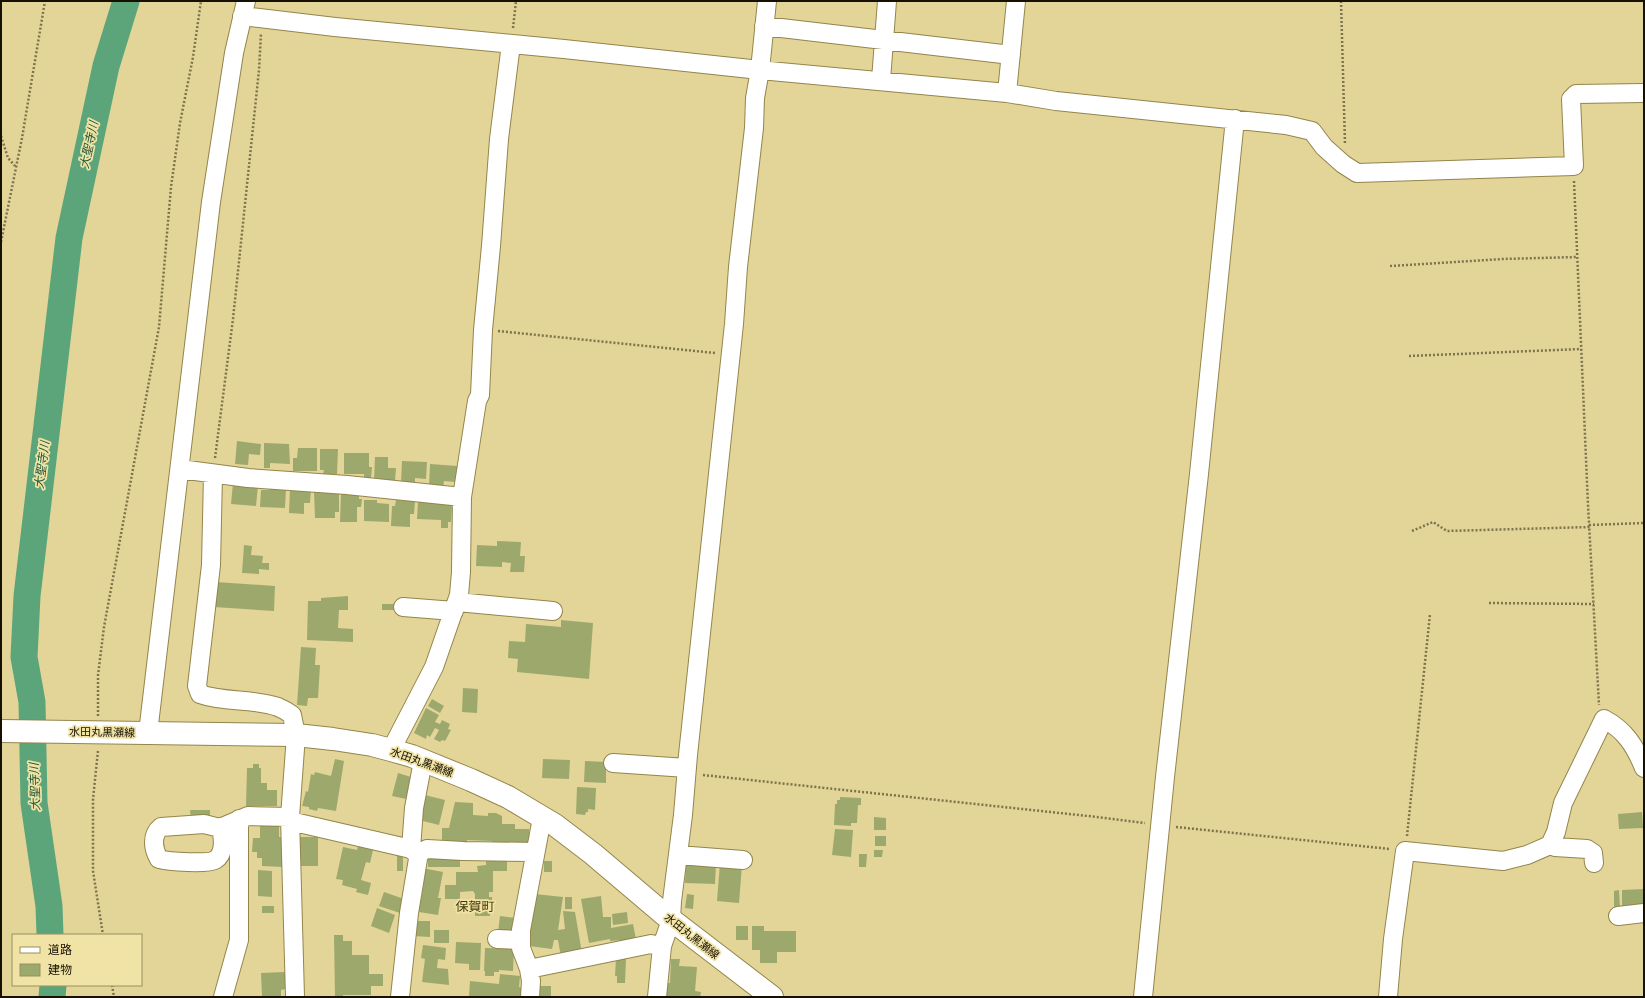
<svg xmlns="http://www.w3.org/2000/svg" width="1645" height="998" viewBox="0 0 1645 998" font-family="'Times New Roman','Noto Sans JP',serif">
	<rect width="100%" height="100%" fill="#e3d598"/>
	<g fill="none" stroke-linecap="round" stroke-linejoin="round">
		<path stroke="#5ca57a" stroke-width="27" d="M50,935L49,906L34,803L32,702L24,657L27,596L69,238L106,66L126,1
			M52,997L53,985"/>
	</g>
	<path fill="#9da86d" d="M237,441L261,444L260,455L249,454L248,465L235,464Z
		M264,443L289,444L290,464L270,463V468H264Z
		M298,448H317V471H293V458H297Z
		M320,449H338L337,474H323L324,470H320Z
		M344,453H369V467H372L371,478H364V474H344Z
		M375,457H388V468H396L395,481H374Z
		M402,461L427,462L426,479L415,478V483H401Z
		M430,464L457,466L456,482L444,481L443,488L429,487Z
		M233,483L258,485L256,506L231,504Z
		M269,487L286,488L285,508L260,507L261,490H269Z
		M290,489L311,490L310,503H304V514L289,513Z
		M314,491L339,492V512H335V518H315Z
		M341,494H359V499H362L361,507H357V522H340Z
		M364,500H377V503L389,504V522L364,521Z
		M396,500L415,501L414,514H410V527L391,526L392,506H395Z
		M418,502L452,504L451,522H448V528H441V520L417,519Z
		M497,541L521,542L520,556H525L524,572H510L511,563L502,562V567L476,566L477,545L497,546Z
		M244,545L252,546L251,555L263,556L262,563H269V570L259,569V574L242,573Z
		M216,582L275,586L274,611L214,607Z
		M348,596V610H339L338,628L353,629V642L307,640L308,601H321V598Z
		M382,604H397V610H382Z
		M561,620L593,623L589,679L517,672L518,659L508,658L509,641L525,642L526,624L561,627Z
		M301,647L316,648L315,665H320L318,698H308L307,706L297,705Z
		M463,688L478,689L477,713L462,712Z
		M432,699L444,706L440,713L428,706Z
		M426,708L439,715L435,722L440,724L442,720L450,724L448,729L451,730L445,741L442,740L440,742L434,739L439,730L435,728L430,737L427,735L426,739L414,733Z
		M335,759L344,761L336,811L318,808L317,811L309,809V807L302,806L306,791L308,792L311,774L314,775L315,772L331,776Z
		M543,759L570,760L569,779L542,778Z
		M585,761L606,762V783L584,782Z
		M253,764H259V768H261V783H267V790H277V806H246L247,768H253Z
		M398,773L411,777L406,799L392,796Z
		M577,787L596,788L595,810L588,809V812H586L585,815L576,814Z
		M425,795L445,800L439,825L419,820Z
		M840,797L861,798V805H858L857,823H851V826L834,825L835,804H837V800H840Z
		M455,802L473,803V815L488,816V813H496L502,816V824H515V829H529V845H492V841L467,840V844L442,843V828H449Z
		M190,810H210V819H191Z
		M1642,812L1643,828L1619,829L1618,814Z
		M874,817L886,818V830H874Z
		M260,824H279V837H284L283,867L262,866V858H257V852H252L253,838H260Z
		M835,829L853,830L851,857L832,855Z
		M875,836H886V846H875Z
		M298,837H318V866H298Z
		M358,846L373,850L370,863L366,862L361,880L371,883L368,895L356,892L357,889L342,885L343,880L336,879L343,847L357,850Z
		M874,850H883L882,857H874Z
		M428,854H460V867H428Z
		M859,854H867L866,867H859Z
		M397,856H403V871H397Z
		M492,856H507V871H493V892H489V897H492V909H490V916H475V894L473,891L460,892V899H445V885H456V872H478L477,866L486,865V861H492Z
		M544,861H552V872H544Z
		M686,863L716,864L715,884L685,883Z
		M720,863L742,865L739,903L717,901Z
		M422,868L443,872L438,898H441L438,915L419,912L424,883H420Z
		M258,870L272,871V897L258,896Z
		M1644,889V907L1622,908V890Z
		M1619,890L1620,908L1614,909V891Z
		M384,892L404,899L400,913L379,906Z
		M535,894L563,897L558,930L565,929L563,911L575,912L582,953L561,957L558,940H554L552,949L529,946Z
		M687,894L694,895L693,909L685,908Z
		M601,896L603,917H611V928L633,924L636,939L610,941V939L589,943L581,899Z
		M565,897H572V909H565Z
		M262,906H274V913H262Z
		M377,908L395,915L389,933L371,926Z
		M627,912L628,923L613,925L612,914Z
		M500,916L515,918L513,934L498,932Z
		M414,921H430V937L413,936Z
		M736,926H748V940H736Z
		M752,926H764V931H796V952H777V963H760V950H752Z
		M434,930H449V943H434Z
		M334,935H343V941H352V955H369V974H383V986H371V995H343V997H335Z
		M456,942L481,943L480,970H469V964L455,963Z
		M423,945L446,948L445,960L438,959L437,968L448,969L449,985L422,982L425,959L421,958Z
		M485,948L514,949L513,971L499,970V972H494V976H485V971H484Z
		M616,958L626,959L625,983H617V976H615Z
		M671,959H680L679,966L697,967L695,991L701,992L700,997H665L666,983H670Z
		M285,972V989L281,990V997H262L261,973Z
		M500,974L520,976L519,987L522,988L521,997H469L470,981L499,984Z
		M537,986H551V997H536Z"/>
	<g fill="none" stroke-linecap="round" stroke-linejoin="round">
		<defs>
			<path id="minor" d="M242,16L335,27L564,49L760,70L1007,93L1056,101L1286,125L1312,131L1324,147L1343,164L1357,173L1574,166L1571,99L1576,94L1644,93
				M764,26L1011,55
				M881,80L887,1
				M1007,93L1016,1
				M180,469L248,478L347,485L462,497
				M213,474L211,565L197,686L200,694C225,703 253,698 278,707C283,709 288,712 292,715L296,735L290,817L295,997
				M457,602L553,611
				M403,607L454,611
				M148,733L211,202L234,53L246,1
				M391,750L434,667L459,595L461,572L462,497L477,401L480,395L483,330L491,246L499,139L511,44
				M613,763L687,768
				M290,821L411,849
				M220,828C224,837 225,854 215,860C208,864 169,862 159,859C153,849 151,835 161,827L204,824L220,828L248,816L290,817
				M1550,845L1555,847L1587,849L1593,853L1594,863
				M417,854L427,849L463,851L535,852
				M678,855L743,860
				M1618,916L1644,913
				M497,939L520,940
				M529,969L651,944L662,946
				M223,997L239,940V819
				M400,997L409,913L418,859L417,854L411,849L414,808L423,761
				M530,997L531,981L529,969L521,948V930L542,818
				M657,997L662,946L671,920L672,901L683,815L688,755L734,324L738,267L754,128L755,98L760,70L767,1
				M1143,997L1165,777L1199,474L1235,119
				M1388,997L1393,939L1405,851L1503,861L1527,855L1550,845L1556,832L1563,803L1604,719C1625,730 1635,746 1644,768"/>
			<path id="major" d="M1,731L296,735L333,739L372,745L391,750L412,756L471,780L508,797L555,825L593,854L665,915L772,997"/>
		</defs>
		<use href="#minor" stroke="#93854b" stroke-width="20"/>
		<use href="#major" stroke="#93854b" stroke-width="24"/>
		<path stroke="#7d734d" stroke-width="2.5" stroke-dasharray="2 2" stroke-linecap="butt" d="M1341,1L1345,144
			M513,28L516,1
			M1,136L8,158L15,166
			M1574,181L1588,505L1599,705
			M1,242L22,138L45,1
			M1390,266L1503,259L1577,257
			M498,331L715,353
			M1409,356L1581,349
			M215,458L233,319L259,70L261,33
			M1589,525L1644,523
			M1412,531L1433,522L1447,531L1590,527
			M1489,603L1594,604
			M98,716V675L104,627L159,327L171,187L180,123L193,57L201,1
			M98,751L93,799V871L103,935
			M703,775L1088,816L1145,823
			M1176,827L1390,849
			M1407,836L1430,614
			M112,985L114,997"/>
		<use href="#minor" stroke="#fff" stroke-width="18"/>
		<use href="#major" stroke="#fff" stroke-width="22"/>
	</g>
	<g text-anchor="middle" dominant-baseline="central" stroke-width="3.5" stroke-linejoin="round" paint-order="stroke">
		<g font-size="11" fill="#161000" stroke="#f1e3a5">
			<text transform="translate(102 732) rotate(1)">水田丸黒瀬線</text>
			<text transform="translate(422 762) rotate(20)">水田丸黒瀬線</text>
			<text transform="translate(692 936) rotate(38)">水田丸黒瀬線</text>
		</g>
		<g font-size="12" font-style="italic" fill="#1f5638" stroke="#f1e3a5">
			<text transform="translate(89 145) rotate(-78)">大聖寺川</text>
			<text transform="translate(42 465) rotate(-83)">大聖寺川</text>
			<text transform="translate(35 787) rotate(-92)">大聖寺川</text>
		</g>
		<g font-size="13" fill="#443a0c" stroke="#f1e3a5">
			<text x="475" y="906">保賀町</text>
		</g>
	</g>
	<rect width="1645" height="998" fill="none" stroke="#161000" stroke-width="4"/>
	<rect x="12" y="934" width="130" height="52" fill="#f1e3a5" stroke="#998f63"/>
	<rect x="20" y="947" width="20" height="6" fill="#ffffff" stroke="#998f63"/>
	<text x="48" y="954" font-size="12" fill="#161000">道路</text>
	<rect x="20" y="964" width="20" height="12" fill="#9da86d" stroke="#998f63"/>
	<text x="48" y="974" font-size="12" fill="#161000">建物</text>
</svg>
